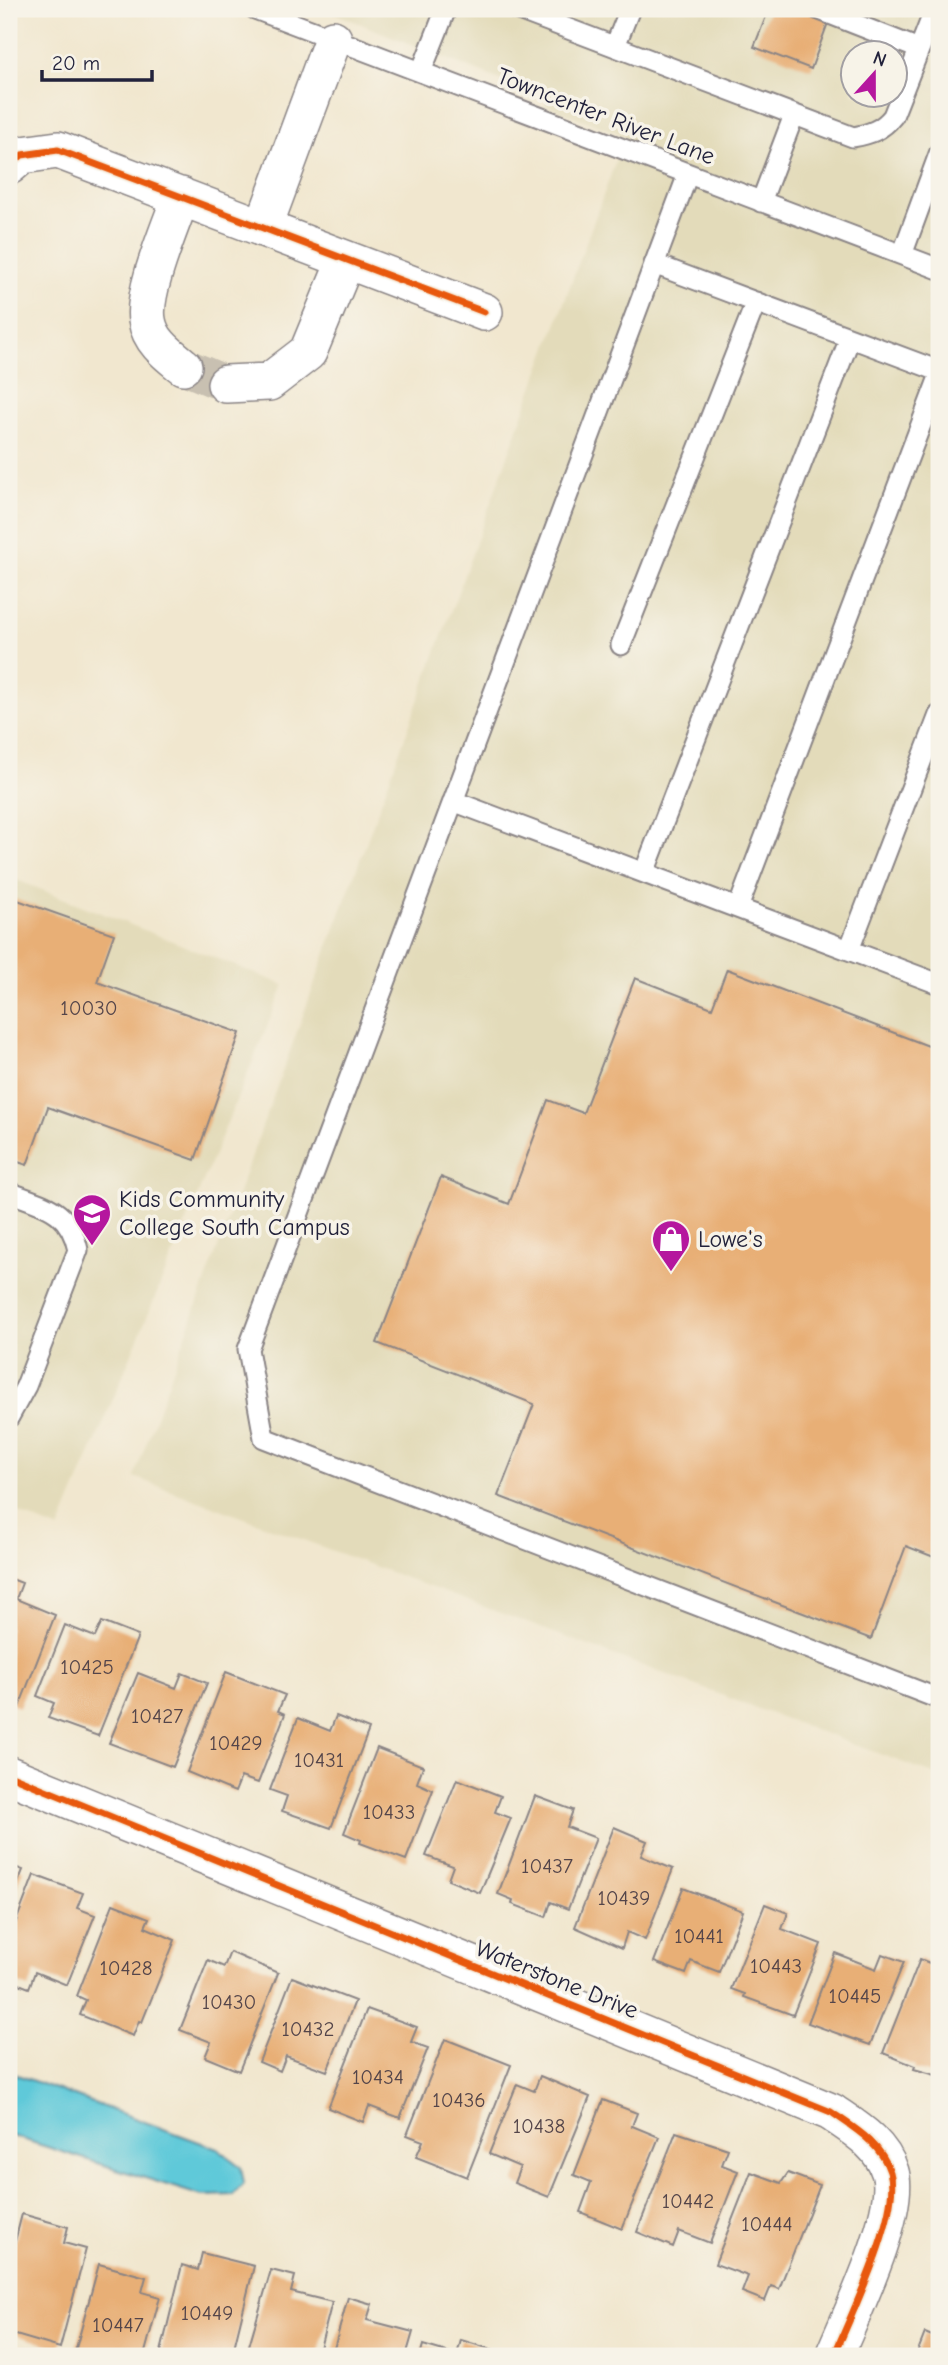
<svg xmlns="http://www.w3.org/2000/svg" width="948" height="2365" viewBox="0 0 948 2365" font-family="'Comic Neue',sans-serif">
	<rect width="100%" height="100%" fill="#f7f3e8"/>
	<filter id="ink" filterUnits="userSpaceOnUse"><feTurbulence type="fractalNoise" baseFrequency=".0143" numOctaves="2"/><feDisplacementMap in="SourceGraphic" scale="14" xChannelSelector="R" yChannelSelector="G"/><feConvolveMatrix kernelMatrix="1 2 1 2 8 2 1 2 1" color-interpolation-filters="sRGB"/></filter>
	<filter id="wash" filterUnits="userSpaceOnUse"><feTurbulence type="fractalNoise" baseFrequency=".00686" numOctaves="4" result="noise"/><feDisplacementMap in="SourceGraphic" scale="28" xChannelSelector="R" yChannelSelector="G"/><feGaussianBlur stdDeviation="1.57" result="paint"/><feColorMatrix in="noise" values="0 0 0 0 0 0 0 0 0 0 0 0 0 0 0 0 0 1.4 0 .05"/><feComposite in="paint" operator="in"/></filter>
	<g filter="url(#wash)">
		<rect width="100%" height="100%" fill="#f1e7cf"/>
		<path fill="#e3dbba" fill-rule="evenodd" d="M324,9H939V1776L134,1477L625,136L545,105L547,99ZM853,52H895V94H853Z
			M9,877L284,985L59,1530L9,1509Z"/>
		<path fill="#5ec9d9" stroke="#40768a" stroke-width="2" d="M9,2072L218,2149L241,2167L244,2183L233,2195L202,2196L9,2135Z"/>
		<g id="blocks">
			<path fill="#e8af76" d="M769,9H833L811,69L754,47Z
				M9,897L114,934L97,982L240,1033L195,1160L48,1107L27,1165L9,1159Z
				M727,969L939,1050V1559L906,1546L871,1639L498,1496L534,1404L377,1343L441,1177L509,1204L548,1100L583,1113L635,978L712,1008Z
				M9,1578L22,1583L16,1599L55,1615L19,1707L9,1703Z
				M102,1622L138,1636L98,1736L48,1718L54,1703L37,1696L65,1625L95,1637Z
				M226,1672L285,1695L278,1711L285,1714L258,1783L241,1777L235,1792L187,1772Z
				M138,1673L176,1688L182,1673L207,1683L173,1767L109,1743Z
				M336,1716L369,1729L331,1828L282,1811L287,1796L270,1790L298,1718L330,1731Z
				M377,1748L423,1766L417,1783L433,1790L406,1860L360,1843L361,1840L344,1833Z
				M457,1779L501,1796L495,1812L511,1818L480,1893L448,1880L453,1866L426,1856Z
				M535,1796L573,1810L567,1827L596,1838L568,1909L551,1902L546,1917L512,1904L513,1900L498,1894Z
				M614,1827L647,1841L641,1856L673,1869L645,1940L627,1932L622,1948L575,1927Z
				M9,1865L23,1870L9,1905Z
				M34,1875L83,1893L77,1908L95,1915L67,1985L35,1972L29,1988L9,1980V1940Z
				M683,1888L743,1911L719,1972L691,1961L686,1974L654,1962Z
				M113,1904L149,1918L145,1927L175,1940L142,2022L139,2021L133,2036L80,2015L86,2000L77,1996Z
				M765,1904L788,1913L782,1929L821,1944L793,2015L744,1997L745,1994L731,1989Z
				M230,1952L278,1973L239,2071L205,2057L211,2042L180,2030L208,1960L224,1967Z
				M835,1953L876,1969L882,1954L904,1962L870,2045L808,2023Z
				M920,1959L939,1967V2076L914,2069L915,2066L883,2053Z
				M292,1977L355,2001L327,2071L286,2056L280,2071L259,2062Z
				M367,2009L417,2027L411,2042L428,2048L400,2118L369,2106L363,2122L328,2108Z
				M445,2039L511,2065L467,2177L416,2157L423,2141L407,2135Z
				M540,2076L590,2097L549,2197L514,2183L520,2167L489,2154L517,2084L534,2091Z
				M603,2100L637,2113L632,2126L659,2137L622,2229L580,2212L591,2182L574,2175Z
				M676,2132L728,2149L722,2165L738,2171L710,2243L679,2231L673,2247L637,2232Z
				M751,2172L781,2183L788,2173L820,2185L779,2289L771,2286L765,2301L742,2292L748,2276L715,2264Z
				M22,2214L68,2227L64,2243L86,2249L60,2348L9,2333V2265Z
				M202,2253L254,2266L232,2356H160L182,2265L198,2270Z
				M99,2264L146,2277L142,2292L160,2297L144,2356H92L75,2352Z
				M271,2270L295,2276L291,2292L332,2302L318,2356H246Z
				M348,2297L372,2304L367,2320L413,2332L406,2356H332Z
				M925,2333L939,2339V2356H916Z
				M461,2340L497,2351L495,2356H420L423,2345L457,2355Z"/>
		</g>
	</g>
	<g filter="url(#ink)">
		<use href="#blocks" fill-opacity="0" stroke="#8a8485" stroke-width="2"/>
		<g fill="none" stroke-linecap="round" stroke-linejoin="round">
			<path stroke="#c8c0b1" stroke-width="37" stroke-dasharray="37 18" stroke-linecap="butt" d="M183,366L226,384"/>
			<defs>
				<path id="lane" d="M255,9L939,269
					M516,9L853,137C870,134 882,130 893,116L935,9
					M817,9L919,49
					M615,46L630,9
					M421,72L446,9
					M688,174L248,1349L264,1438L939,1699
					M761,202L794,115
					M902,255L939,154
					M654,264L939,371
					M621,645L756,302
					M453,801L939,984
					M644,873L850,338
					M738,908L939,377
					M849,950L939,715
					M9,1192C44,1206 69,1208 78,1250L26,1386L9,1417"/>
				<path id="street" d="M9,166L22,155L58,150L484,312
					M181,196C171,226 142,291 147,320C150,341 168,354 183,366
					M263,228L333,39
					M226,384L269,382L308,352L346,260
					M9,1775L831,2112C854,2128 881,2143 890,2172C902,2211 850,2317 834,2356"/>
			</defs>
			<use href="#lane" stroke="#8a8485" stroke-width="23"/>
			<use href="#street" stroke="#8a8485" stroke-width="40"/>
			<use href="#lane" stroke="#fff" stroke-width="19"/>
			<use href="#street" stroke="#fff" stroke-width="37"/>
			<defs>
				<path id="cycleway" d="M9,166L22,155L58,150L484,312
					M9,1775L831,2112C854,2128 881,2143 890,2172C902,2211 850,2317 834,2356"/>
			</defs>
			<use href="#cycleway" stroke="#f7f3e8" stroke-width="11"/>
			<use href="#cycleway" stroke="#e8590c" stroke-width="7"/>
		</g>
	</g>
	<defs>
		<symbol id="school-pin" viewBox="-11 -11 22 30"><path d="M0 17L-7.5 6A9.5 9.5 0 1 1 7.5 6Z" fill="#b5179e" stroke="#f7f3e8"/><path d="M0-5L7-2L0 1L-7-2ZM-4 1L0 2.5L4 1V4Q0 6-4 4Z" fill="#fff"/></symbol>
		<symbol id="shop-pin" viewBox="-11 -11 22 30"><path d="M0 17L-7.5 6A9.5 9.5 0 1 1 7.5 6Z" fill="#b5179e" stroke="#f7f3e8"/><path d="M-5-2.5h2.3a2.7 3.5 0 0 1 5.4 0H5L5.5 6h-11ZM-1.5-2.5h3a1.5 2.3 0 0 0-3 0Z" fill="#fff"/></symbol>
	</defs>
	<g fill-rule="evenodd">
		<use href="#school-pin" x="70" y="1191" width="44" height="60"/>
		<use href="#shop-pin" x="649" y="1217" width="44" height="60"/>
	</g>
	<g text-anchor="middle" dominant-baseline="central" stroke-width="7" stroke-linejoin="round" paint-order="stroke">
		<g font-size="21" fill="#54454a">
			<text x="89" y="1008">10030</text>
			<text x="87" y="1667">10425</text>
			<text x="157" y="1716">10427</text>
			<text x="236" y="1743">10429</text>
			<text x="319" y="1760">10431</text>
			<text x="389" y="1812">10433</text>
			<text x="547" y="1866">10437</text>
			<text x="624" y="1898">10439</text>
			<text x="699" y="1936">10441</text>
			<text x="776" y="1966">10443</text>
			<text x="126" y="1968">10428</text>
			<text x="855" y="1996">10445</text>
			<text x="229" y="2002">10430</text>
			<text x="308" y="2029">10432</text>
			<text x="378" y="2077">10434</text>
			<text x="459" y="2100">10436</text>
			<text x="539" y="2126">10438</text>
			<text x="688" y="2201">10442</text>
			<text x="767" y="2224">10444</text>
			<text x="207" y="2313">10449</text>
			<text x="118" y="2325">10447</text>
		</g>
		<g font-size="24" fill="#22223b" stroke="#f7f3e8">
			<text transform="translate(606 116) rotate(21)">Towncenter River Lane</text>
			<text transform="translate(557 1979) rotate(22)">Waterstone Drive</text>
		</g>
		<g font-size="24" fill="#22223b" stroke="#f7f3e8" text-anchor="start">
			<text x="119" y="1199">Kids Community<tspan x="119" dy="28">College South Campus</tspan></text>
			<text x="698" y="1239">Lowe's</text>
		</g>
	</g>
	<rect width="948" height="2365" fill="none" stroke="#f7f3e8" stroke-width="35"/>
	<g transform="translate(874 74) rotate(21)"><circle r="33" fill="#f7f3e8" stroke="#a29fa3" stroke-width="2"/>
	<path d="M0-5L12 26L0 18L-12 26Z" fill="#b5179e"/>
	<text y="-10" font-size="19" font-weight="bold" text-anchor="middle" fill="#22223b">N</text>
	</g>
	<path d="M42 70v10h110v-10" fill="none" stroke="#22223b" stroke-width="3.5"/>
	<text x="52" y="70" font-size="21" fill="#22223b" stroke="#f7f3e8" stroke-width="5" paint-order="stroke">20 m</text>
</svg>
